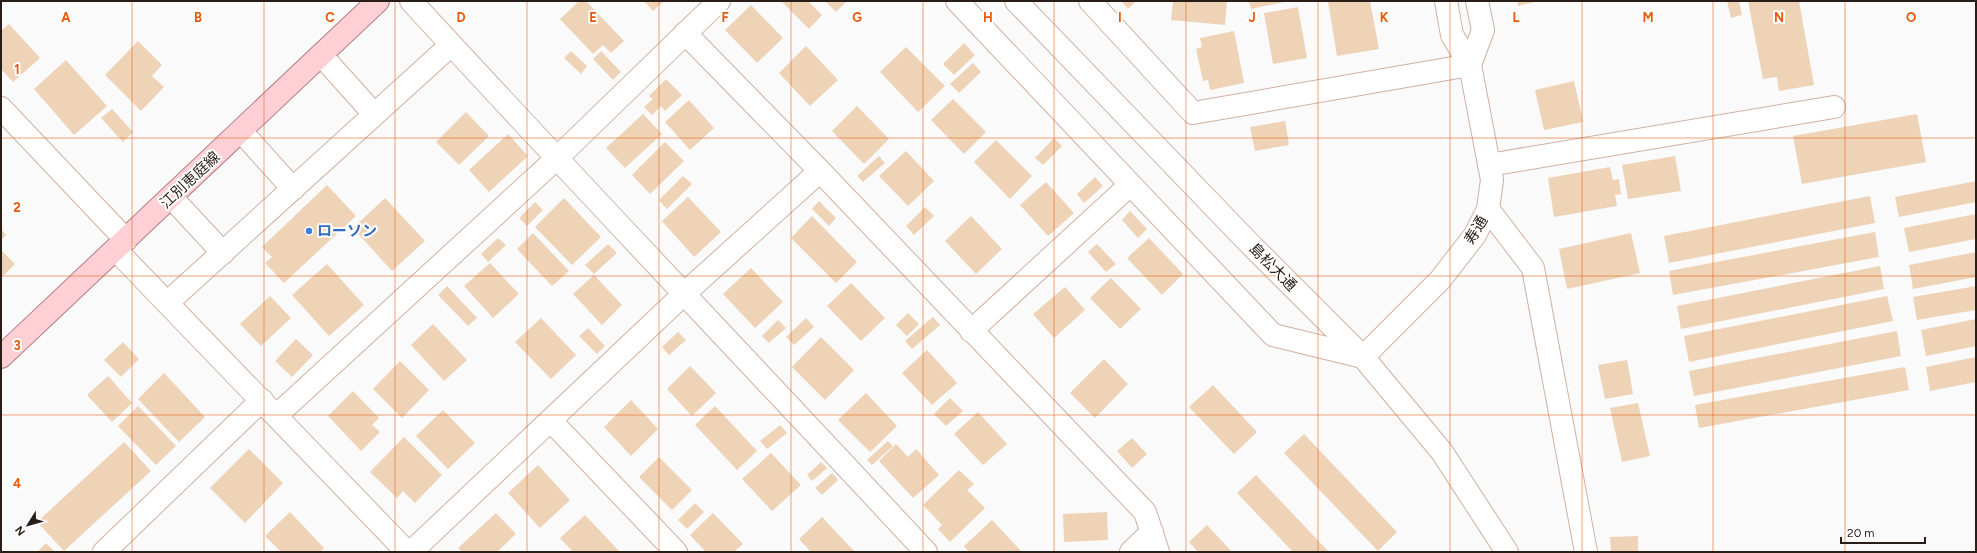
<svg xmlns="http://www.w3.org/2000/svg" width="1977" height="553" viewBox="0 0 1977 553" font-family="Figtree,'Noto Sans JP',sans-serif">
  <rect width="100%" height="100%" fill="#fafafa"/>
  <g fill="#eed3b7">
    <polygon points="579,1 586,1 624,41 611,53 603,45 593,54 560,19"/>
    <polygon points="644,1 664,1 653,11"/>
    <polygon points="781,1 808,1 822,15 809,29"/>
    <polygon points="825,1 847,1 836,12"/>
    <polygon points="1121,1 1136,1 1128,9"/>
    <polygon points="1173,1 1227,1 1225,25 1171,20"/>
    <polygon points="1249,1 1284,1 1284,2 1251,9"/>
    <polygon points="1334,1 1370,1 1379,49 1337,56 1328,2"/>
    <polygon points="1517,1 1534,1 1534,2 1518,6"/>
    <polygon points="1727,1 1739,1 1742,15 1731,18"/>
    <polygon points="1748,1 1799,1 1814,85 1779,91 1777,77 1763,79"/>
    <polygon points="751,5 783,38 757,63 725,30"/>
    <polygon points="1298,7 1307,58 1273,64 1264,13"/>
    <polygon points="9,24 40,58 13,82 1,69 1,31"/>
    <polygon points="1234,31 1244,83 1210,90 1208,80 1203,81 1196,49 1202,47 1200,38"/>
    <polygon points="138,41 162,65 152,76 164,87 141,111 105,75"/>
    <polygon points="964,43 975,55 954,75 943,64"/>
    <polygon points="806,46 838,80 810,106 779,73"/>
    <polygon points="906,47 945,86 918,112 880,72"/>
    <polygon points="571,51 587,66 581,74 564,58"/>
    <polygon points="601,51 621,72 613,80 593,59"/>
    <polygon points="66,60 107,106 74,135 34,89"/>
    <polygon points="973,63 981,72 959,93 950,84"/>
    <polygon points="666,79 682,95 665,111 661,106 652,115 644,107 653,99 649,96"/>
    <polygon points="1574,81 1583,122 1544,130 1535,90"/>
    <polygon points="953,99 986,132 964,154 931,120"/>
    <polygon points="689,100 714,128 690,150 665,122"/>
    <polygon points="857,106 889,139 864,164 832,131"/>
    <polygon points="112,109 133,132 123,142 101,118"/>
    <polygon points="466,112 489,136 459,165 436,142"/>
    <polygon points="643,114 662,134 625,168 606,148"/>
    <polygon points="1917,114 1926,162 1802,184 1793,136"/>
    <polygon points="1285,121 1289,145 1255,151 1250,127"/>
    <polygon points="508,134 528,156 489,192 469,170"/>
    <polygon points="1054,138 1062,146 1043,165 1035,158"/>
    <polygon points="996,140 1032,176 1010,199 974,162"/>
    <polygon points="665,142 684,161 650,194 632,175"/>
    <polygon points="906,151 934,181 908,206 879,176"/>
    <polygon points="879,156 885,163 863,182 857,176"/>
    <polygon points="1675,156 1681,191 1628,199 1622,165"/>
    <polygon points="1610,167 1613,180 1619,179 1621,194 1615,195 1617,206 1554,217 1548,178"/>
    <polygon points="683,176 692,184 667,209 659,200"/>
    <polygon points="1095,177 1103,186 1084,203 1077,194"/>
    <polygon points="1976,181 1976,202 1899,217 1895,197"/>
    <polygon points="1046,182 1074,213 1048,236 1020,205"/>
    <polygon points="327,185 356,216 284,283 265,263 272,257 262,247"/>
    <polygon points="1870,196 1875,223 1669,263 1664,236"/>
    <polygon points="688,197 721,232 694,257 662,221"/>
    <polygon points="385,198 425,241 392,271 353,228"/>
    <polygon points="564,198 601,237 572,265 535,227"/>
    <polygon points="819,201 836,218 829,226 812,209"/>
    <polygon points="535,202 543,210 527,226 519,218"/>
    <polygon points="925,207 934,216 914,235 906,226"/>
    <polygon points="1130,211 1147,229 1138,238 1122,220"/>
    <polygon points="1976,214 1976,239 1909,252 1904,228"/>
    <polygon points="812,216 857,262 836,283 791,238"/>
    <polygon points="971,216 1002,249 976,274 945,241"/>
    <polygon points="1,229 6,235 1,240"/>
    <polygon points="1875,232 1879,257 1673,295 1669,271"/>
    <polygon points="533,233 569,271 552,286 517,249"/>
    <polygon points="1631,233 1640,273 1567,289 1559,249"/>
    <polygon points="498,238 506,245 488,262 481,254"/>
    <polygon points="1149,238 1183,274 1162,295 1127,258"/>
    <polygon points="608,244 617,253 594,274 585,265"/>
    <polygon points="1097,244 1116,264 1106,272 1088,252"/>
    <polygon points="1,250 15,264 1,278"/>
    <polygon points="1976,252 1976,277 1913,289 1909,265"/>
    <polygon points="490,263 519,294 493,318 464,286"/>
    <polygon points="327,264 364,305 329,336 292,295"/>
    <polygon points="1880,266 1884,289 1681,329 1677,306"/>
    <polygon points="751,268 783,302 755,328 723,294"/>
    <polygon points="594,275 622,305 602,325 573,294"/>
    <polygon points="1111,278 1141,309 1120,329 1090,298"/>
    <polygon points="851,283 885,318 861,341 827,306"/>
    <polygon points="447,286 477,318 468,326 438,295"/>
    <polygon points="1976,286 1976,310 1917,320 1913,297"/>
    <polygon points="1065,287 1085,310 1054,338 1033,314"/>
    <polygon points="270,296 291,318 261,346 240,324"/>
    <polygon points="1887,296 1893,321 1689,362 1684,336"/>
    <polygon points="908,313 919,324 907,336 896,325"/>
    <polygon points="933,317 940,325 912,349 905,341"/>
    <polygon points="541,318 576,355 551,379 515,342"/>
    <polygon points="806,318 814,327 794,345 786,337"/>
    <polygon points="1976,319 1976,346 1926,356 1921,330"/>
    <polygon points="778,320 786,328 769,343 762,336"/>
    <polygon points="433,324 467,360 444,381 411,345"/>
    <polygon points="588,328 605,346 597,354 579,336"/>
    <polygon points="1897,331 1901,356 1694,396 1689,371"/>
    <polygon points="678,332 686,340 669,355 662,347"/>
    <polygon points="821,337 854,370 825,400 792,367"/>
    <polygon points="296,339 313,355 292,377 275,361"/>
    <polygon points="123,342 139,359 121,377 104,360"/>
    <polygon points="927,350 957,383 932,405 902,373"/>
    <polygon points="1976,357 1976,382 1930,391 1926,367"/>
    <polygon points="1104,359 1128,384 1095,418 1070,393"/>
    <polygon points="1627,360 1633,394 1605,399 1598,365"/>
    <polygon points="400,361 429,390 402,418 373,389"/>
    <polygon points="690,366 716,393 692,416 667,389"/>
    <polygon points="1905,367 1909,390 1699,428 1695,405"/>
    <polygon points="164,373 205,417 179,442 138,399"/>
    <polygon points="108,376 132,403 112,422 87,395"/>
    <polygon points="1213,385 1257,432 1234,454 1189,407"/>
    <polygon points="353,391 379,418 372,425 380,432 361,451 328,416"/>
    <polygon points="866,393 897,426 870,452 838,420"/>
    <polygon points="950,398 963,411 946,426 934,414"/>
    <polygon points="631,400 658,429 631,456 604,427"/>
    <polygon points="1638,403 1650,456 1622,462 1610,408"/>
    <polygon points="138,406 176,446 156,465 118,426"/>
    <polygon points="715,406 757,451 737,470 695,425"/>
    <polygon points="443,410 475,443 448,469 416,436"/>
    <polygon points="978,412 1007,444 983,465 954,434"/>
    <polygon points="780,425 787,433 767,449 760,441"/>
    <polygon points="1304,434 1397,532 1378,551 1284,453"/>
    <polygon points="404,437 442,475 415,503 403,491 397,498 370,472"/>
    <polygon points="1132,438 1147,454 1132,468 1117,451"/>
    <polygon points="888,441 893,446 872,465 867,460"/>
    <polygon points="124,442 151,471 64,551 37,522"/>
    <polygon points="896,444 908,457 916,449 939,475 913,498 879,461"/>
    <polygon points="249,449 283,483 245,523 210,488"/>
    <polygon points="771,453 801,485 772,511 742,479"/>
    <polygon points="659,457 692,490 672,510 639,477"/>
    <polygon points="821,462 827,468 812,481 807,475"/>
    <polygon points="538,465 570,500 540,528 508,493"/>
    <polygon points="959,470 974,484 967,490 985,508 950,542 938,529 942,525 923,505"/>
    <polygon points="832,473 838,480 822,495 815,488"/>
    <polygon points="1256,475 1329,552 1293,552 1237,493"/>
    <polygon points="695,503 704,512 687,529 678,520"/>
    <polygon points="290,512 324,548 320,552 281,552 265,536"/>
    <polygon points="1107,512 1108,540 1064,542 1063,514"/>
    <polygon points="496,513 516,534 497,552 462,552 458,548"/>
    <polygon points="713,513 743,544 734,552 706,552 690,535"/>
    <polygon points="585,515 620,552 573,552 560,538"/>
    <polygon points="822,517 855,552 811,552 799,539"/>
    <polygon points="992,520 1022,552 969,552 964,546"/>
    <polygon points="1207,525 1232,552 1198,552 1189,542"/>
    <polygon points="1638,536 1638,552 1611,552 1610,537"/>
    <polygon points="46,543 55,552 37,552"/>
  </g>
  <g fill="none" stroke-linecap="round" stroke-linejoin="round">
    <g stroke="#cfb1a1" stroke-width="24">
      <g id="minor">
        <path d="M411,1C581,186 755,368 926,552"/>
        <polyline points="957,1 1273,335 1363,357 1440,280 1475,235 1488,209 1492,180 1470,65 1452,35 1446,1"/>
        <polyline points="1016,1 1249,243 1363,357 1442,452 1507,552"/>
        <polyline points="1090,1 1193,113 1470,65"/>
        <polyline points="685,33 820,171 1145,512 1158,552"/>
        <polyline points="321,55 374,114"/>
        <polyline points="1470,65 1483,30 1477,1"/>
        <polyline points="1,108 126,240"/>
        <polyline points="241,131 293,189"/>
        <polyline points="1489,165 1834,107"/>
        <polyline points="171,197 223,253"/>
        <polyline points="1488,209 1533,268 1586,552"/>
        <polyline points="116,250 407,552"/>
        <polyline points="167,303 451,45"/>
        <polyline points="971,331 1130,185"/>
        <polyline points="277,415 556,159 719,1"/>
        <polyline points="552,422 676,552"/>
        <polyline points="104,552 262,400"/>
        <polyline points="411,552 685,293 820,171"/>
        <polyline points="1131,552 1152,532"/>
      </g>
    </g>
    <g stroke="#b37d82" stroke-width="24">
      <polyline id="major" points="1,357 378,1"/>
    </g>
    <use href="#minor" stroke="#fff" stroke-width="22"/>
    <use href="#major" stroke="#fed0d6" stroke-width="22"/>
  </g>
  <path fill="none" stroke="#e8590c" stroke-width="1" stroke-opacity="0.55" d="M132,1V552M264,1V552M395,1V552M527,1V552M659,1V552M791,1V552M923,1V552M1054,1V552M1186,1V552M1318,1V552M1450,1V552M1582,1V552M1713,1V552M1845,1V552M1,138H1976M1,276H1976M1,415H1976"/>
  <circle fill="#3f7fe0" stroke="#fff" stroke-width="1.5" cx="309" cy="231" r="4"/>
  <g text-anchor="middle" stroke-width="4" stroke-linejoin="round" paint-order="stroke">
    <g font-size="15" fill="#281d17" stroke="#fff">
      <text transform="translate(190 180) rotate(-43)" y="5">江別恵庭線</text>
      <text transform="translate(1476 230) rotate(-59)" y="5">寿通</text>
      <text transform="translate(1273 267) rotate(45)" y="5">島松大通</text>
    </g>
    <g font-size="15" font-weight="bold" fill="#366cbe" stroke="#fff" text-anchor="start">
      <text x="317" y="236">ローソン</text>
    </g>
  </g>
  <g font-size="13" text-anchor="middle" font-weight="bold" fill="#e8590c" stroke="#fff" stroke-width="4" stroke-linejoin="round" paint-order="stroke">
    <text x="66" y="22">A</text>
    <text x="198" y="22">B</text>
    <text x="330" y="22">C</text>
    <text x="461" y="22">D</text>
    <text x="593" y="22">E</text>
    <text x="725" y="22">F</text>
    <text x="857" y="22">G</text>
    <text x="988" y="22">H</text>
    <text x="1120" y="22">I</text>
    <text x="1252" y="22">J</text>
    <text x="1384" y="22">K</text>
    <text x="1516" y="22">L</text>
    <text x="1648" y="22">M</text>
    <text x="1779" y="22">N</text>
    <text x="1911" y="22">O</text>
    <text x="17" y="74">1</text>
    <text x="17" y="212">2</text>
    <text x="17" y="350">3</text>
    <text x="17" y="488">4</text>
  </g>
  <rect width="1977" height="553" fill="none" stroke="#281d17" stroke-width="4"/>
  <g transform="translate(28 525) rotate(233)" stroke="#ffffff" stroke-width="3" paint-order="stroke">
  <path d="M0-3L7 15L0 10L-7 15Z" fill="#281d17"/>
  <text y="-6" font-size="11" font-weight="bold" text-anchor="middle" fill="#281d17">N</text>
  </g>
  <path d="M1841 537v6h84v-6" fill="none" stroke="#281d17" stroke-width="2"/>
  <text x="1847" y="537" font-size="12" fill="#281d17" stroke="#ffffff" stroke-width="3" paint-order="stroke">20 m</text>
</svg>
